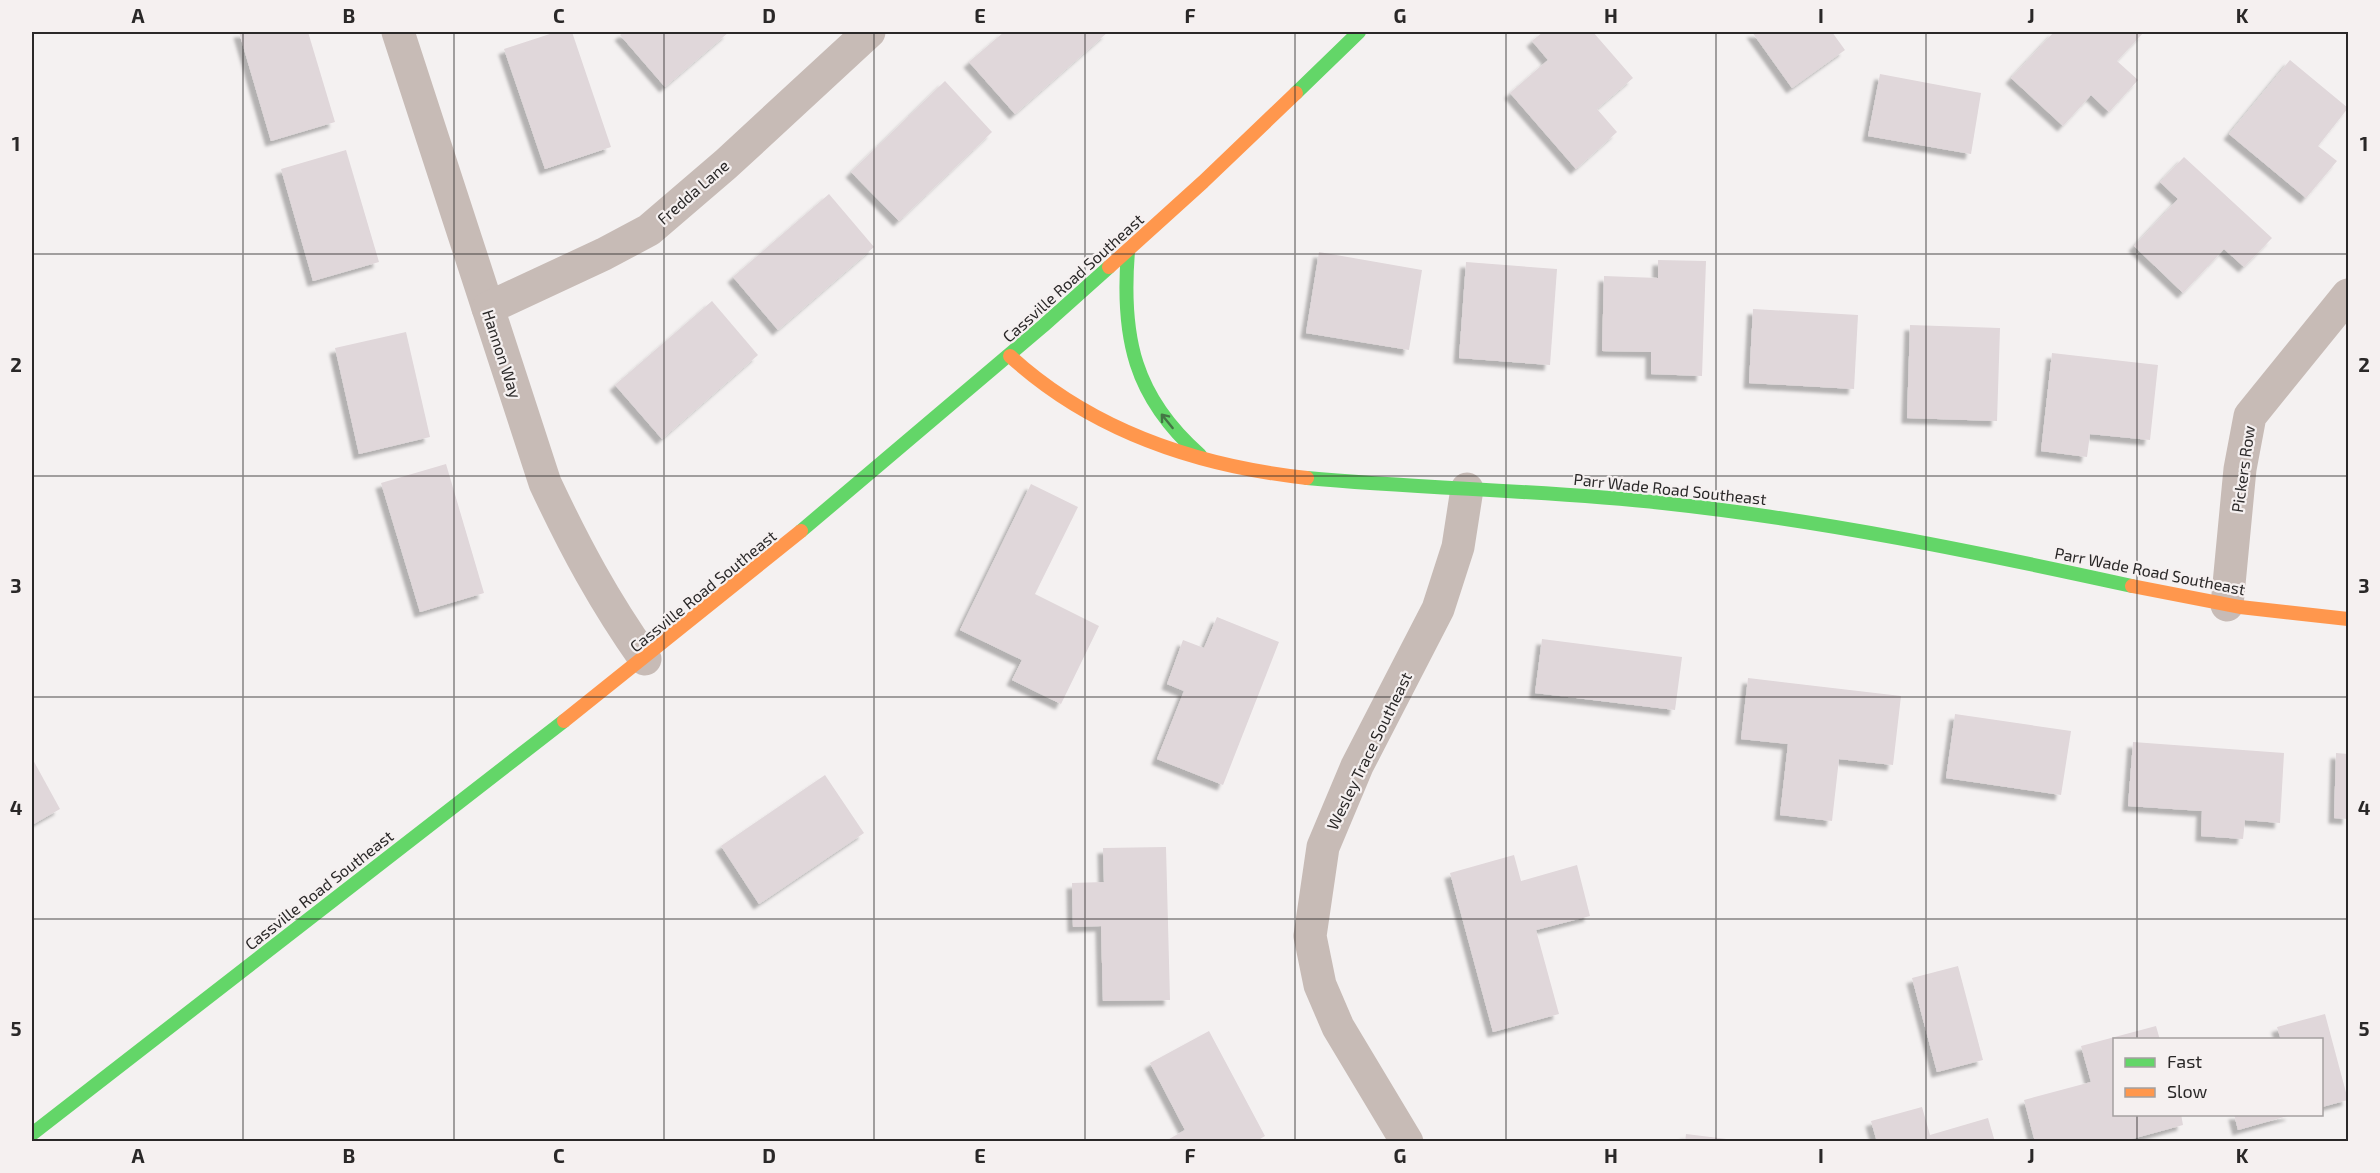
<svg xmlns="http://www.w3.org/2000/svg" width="2380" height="1173" viewBox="0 0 2380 1173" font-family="'Exo 2',sans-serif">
  <defs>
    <filter id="shadow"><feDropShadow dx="-5.5" dy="5.5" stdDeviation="1.5" flood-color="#0004"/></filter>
  </defs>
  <rect width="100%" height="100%" fill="#f4f1f1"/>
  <g fill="#e0d7da" filter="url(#shadow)">
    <polygon points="239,32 308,32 335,122 271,141"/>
    <polygon points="556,32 572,32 611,147 545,169 504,49"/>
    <polygon points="624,32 729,32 665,87 620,35"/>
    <polygon points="1004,32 1108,32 1015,114 969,62"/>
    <polygon points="1543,32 1593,32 1633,78 1597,109 1617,132 1576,169 1510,93 1548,60 1532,41"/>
    <polygon points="1752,32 1832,32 1845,50 1792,88"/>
    <polygon points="2054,32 2144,32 2117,61 2138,80 2109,112 2091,95 2063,126 2011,78"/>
    <polygon points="2290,60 2348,108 2318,146 2337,161 2306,198 2229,134"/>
    <polygon points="1880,74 1981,93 1971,154 1868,136"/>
    <polygon points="945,81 992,132 899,221 851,172"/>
    <polygon points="346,150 379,262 313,281 281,169"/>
    <polygon points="2184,157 2272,238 2244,267 2224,249 2183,293 2134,246 2178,199 2160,182"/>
    <polygon points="829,194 874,247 778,330 733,277"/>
    <polygon points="1319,252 1422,270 1409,350 1306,333"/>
    <polygon points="1658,260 1706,261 1702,376 1651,374 1651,352 1602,351 1604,276 1658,278"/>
    <polygon points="1466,262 1557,269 1550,365 1459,358"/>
    <polygon points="712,301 758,355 662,439 615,385"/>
    <polygon points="1753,309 1858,315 1854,389 1749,383"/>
    <polygon points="1910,325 2000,328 1997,421 1907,418"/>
    <polygon points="406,332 430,437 359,454 335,348"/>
    <polygon points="2052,353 2158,365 2150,440 2090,434 2087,457 2041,451"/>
    <polygon points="446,464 484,593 420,612 381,483"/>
    <polygon points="1031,484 1078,507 1035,594 1099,626 1061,704 1012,680 1022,660 960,630"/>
    <polygon points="1217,617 1279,642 1223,785 1157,759 1184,691 1167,684 1183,640 1204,648"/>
    <polygon points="1542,639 1682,657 1675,710 1535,693"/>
    <polygon points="1748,678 1901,696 1893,765 1839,759 1832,821 1780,815 1788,744 1741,739"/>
    <polygon points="1955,714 2071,731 2061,795 1946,778"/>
    <polygon points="2133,742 2284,753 2280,823 2245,820 2243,839 2201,836 2202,811 2128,806"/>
    <polygon points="2336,753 2348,754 2348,819 2334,818"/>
    <polygon points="32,758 60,809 32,825"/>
    <polygon points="825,775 864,833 759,904 721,846"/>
    <polygon points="1166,847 1170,1000 1103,1001 1101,926 1073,927 1072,883 1104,882 1103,848"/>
    <polygon points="1514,855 1521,881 1577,865 1590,916 1536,930 1559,1014 1493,1032 1450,873"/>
    <polygon points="1958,966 1983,1060 1937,1072 1912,978"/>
    <polygon points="2325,1014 2348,1100 2322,1107 2322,1040 2281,1040 2277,1027"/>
    <polygon points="2156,1026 2160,1040 2114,1040 2114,1114 2181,1114 2183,1125 2121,1142 2035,1142 2024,1100 2091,1082 2081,1046"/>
    <polygon points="1209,1031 1265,1136 1255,1142 1164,1142 1185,1130 1150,1063"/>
    <polygon points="1922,1107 1930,1135 1988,1118 1995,1142 1877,1142 1871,1121"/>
    <polygon points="2234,1114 2291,1114 2291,1115 2238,1130"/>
    <polygon points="1686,1134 1735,1140 1735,1142 1685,1142"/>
  </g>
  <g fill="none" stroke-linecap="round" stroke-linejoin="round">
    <g stroke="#c7bbb6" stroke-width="33">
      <path d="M398,32L545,483C575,547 604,601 645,659"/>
      <polyline points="488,308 604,254 649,230 726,164 869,32"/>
      <polyline points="2227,605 2240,469 2250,416 2348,295"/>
      <polyline points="1407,1142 1338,1027 1320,985 1310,936 1323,847 1357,766 1438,609 1458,547 1467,489"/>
    </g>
    <g stroke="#63d668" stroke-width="14">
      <polyline points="1296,93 1359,32"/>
      <path d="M1128,251C1121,337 1134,397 1200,455"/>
      <path d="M1307,478C1425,489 1545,490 1663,503C1821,520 1977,552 2132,586"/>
      <polyline points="801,531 1043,326 1109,267"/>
      <polyline points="32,1134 564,721"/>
    </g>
    <g stroke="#ff974d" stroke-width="14">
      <polyline points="1109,267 1203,182 1296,93"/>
      <path d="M1010,356C1092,431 1198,466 1307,478"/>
      <polyline points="2132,586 2240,607 2348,619"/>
      <polyline points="564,721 801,531"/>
    </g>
  </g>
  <defs><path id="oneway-shaft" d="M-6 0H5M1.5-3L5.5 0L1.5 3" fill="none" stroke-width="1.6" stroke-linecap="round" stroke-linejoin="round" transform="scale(1.5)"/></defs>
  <use stroke="#447645" href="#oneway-shaft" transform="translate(1167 421) rotate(-129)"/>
  <path fill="none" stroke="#2a2828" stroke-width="1.5" stroke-opacity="0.55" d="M243,32V1142M454,32V1142M664,32V1142M874,32V1142M1085,32V1142M1295,32V1142M1506,32V1142M1716,32V1142M1926,32V1142M2137,32V1040M32,254H2348M32,476H2348M32,697H2348M32,919H2348M2137,1114V1142"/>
  <g text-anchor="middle" stroke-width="4.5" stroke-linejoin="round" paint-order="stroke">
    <g font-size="16" fill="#2a2828" stroke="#f5f0f0">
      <text transform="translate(693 192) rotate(-41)" y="6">Fredda Lane</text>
      <text transform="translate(1073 278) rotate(-42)" y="6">Cassville Road Southeast</text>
      <text transform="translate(502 354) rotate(72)" y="6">Hannon Way</text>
      <text transform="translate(2243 469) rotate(-82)" y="6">Pickers Row</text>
      <text transform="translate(1670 489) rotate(6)" y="6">Parr Wade Road Southeast</text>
      <text transform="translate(2150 571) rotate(11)" y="6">Parr Wade Road Southeast</text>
      <text transform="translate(703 591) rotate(-39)" y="6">Cassville Road Southeast</text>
      <text transform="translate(1369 751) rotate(-64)" y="6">Wesley Trace Southeast</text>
      <text transform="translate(319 890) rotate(-38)" y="6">Cassville Road Southeast</text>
    </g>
  </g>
  <rect width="2380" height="1173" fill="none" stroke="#f5f0f0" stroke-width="66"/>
  <rect x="2113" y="1038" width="210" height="78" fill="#f5f0f0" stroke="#a4a0a0" stroke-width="1.5"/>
  <rect x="2125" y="1058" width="30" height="9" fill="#63d668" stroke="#a4a0a0" stroke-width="1.5"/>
  <text x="2167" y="1068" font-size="18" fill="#2a2828">Fast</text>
  <rect x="2125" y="1088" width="30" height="9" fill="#ff974d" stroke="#a4a0a0" stroke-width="1.5"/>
  <text x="2167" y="1098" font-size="18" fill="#2a2828">Slow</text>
  <rect x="33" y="33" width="2314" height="1107" fill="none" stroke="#2a2828" stroke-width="2"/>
  <g font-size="20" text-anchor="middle" font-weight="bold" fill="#2a2828">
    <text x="138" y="23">A</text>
    <text x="349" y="23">B</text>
    <text x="559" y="23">C</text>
    <text x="769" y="23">D</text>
    <text x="980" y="23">E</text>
    <text x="1190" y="23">F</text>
    <text x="1400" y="23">G</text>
    <text x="1611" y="23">H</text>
    <text x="1821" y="23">I</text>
    <text x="2031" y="23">J</text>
    <text x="2242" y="23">K</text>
    <text x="16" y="151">1</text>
    <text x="2364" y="151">1</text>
    <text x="16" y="372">2</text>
    <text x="2364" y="372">2</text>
    <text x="16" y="593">3</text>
    <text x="2364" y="593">3</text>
    <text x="16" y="815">4</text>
    <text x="2364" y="815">4</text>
    <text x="16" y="1036">5</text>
    <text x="2364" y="1036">5</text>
    <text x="138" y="1163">A</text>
    <text x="349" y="1163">B</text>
    <text x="559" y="1163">C</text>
    <text x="769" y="1163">D</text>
    <text x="980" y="1163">E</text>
    <text x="1190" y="1163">F</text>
    <text x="1400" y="1163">G</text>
    <text x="1611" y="1163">H</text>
    <text x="1821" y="1163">I</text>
    <text x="2031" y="1163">J</text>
    <text x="2242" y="1163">K</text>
  </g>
</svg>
